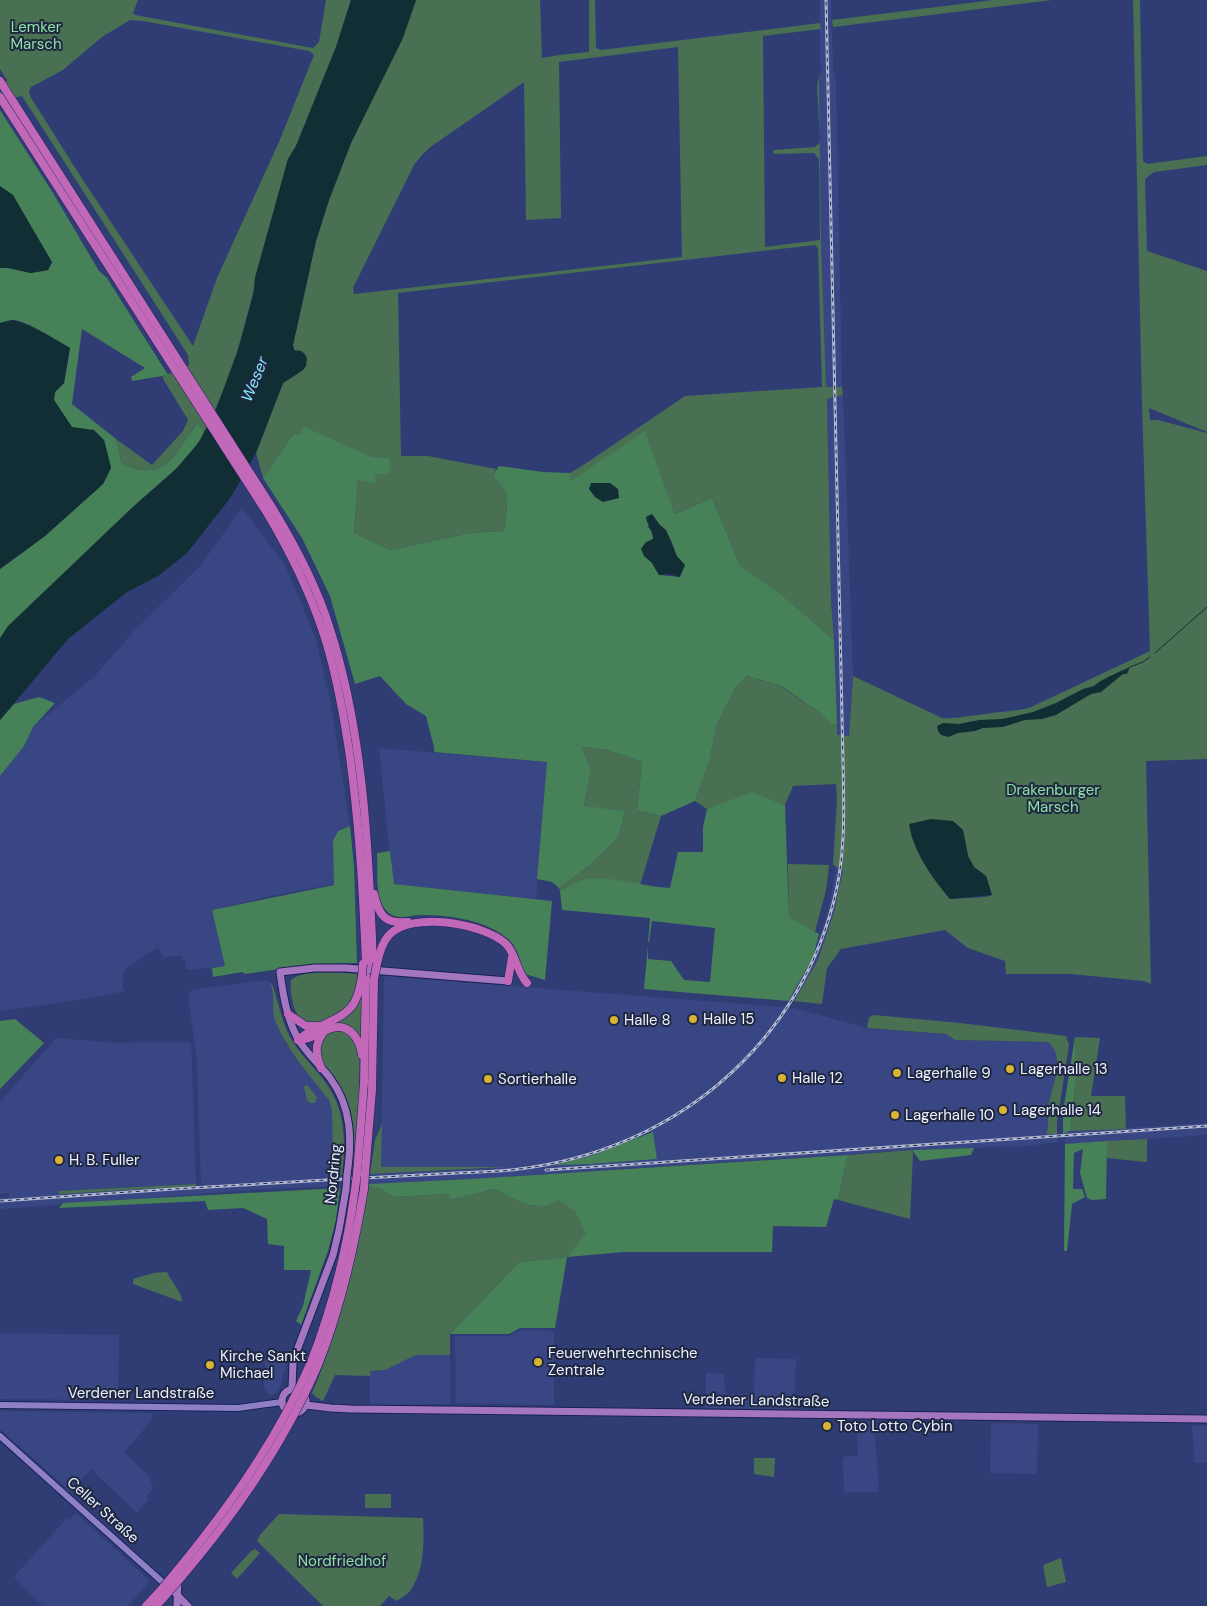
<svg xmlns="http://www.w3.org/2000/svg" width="1207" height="1606" viewBox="0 0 1207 1606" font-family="'DM Sans',sans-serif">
  <rect width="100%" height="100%" fill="#303d75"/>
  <g fill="#394684" fill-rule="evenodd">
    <polygon points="820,0 831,0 833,67 836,79 842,387 826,387 821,239 819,80 822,67 820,67"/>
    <polygon points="843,395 853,676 849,736 837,735 831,602 827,399"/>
    <polygon points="242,508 285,565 316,639 332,710 350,826 338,831 333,841 334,884 267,897 212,910 225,966 191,970 186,969 185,960 183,960 182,956 163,957 158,947 128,967 124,972 122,985 125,991 77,1000 0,1011 0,776 23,747 33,727 95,676 134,631 200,566"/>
    <polygon points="379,748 547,762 536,899 393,884"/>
    <polygon points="836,867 843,870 834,912 818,960 794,1001 788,1001 813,958 830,903"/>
    <path d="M384,976L794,1008L870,1029L946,1034L955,1040L1048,1042L1054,1047L1057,1056L1055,1080L1048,1109L1049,1129L1046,1133L1057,1134V1142L1026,1146L912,1150L471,1179L368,1184L370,1174L495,1168L381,1167ZM652,1132L657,1159L591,1164H558L590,1156Z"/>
    <polygon points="266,980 270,982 272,987 275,999 274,1017 285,1043 329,1100 332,1110 334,1173 342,1175 341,1186 266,1189 0,1209 0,1198 9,1197 9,1193 0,1194 0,1102 56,1038 117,1043 191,1042 196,1184 59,1191 59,1194 205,1185 201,1183 197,1062 188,994 192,990"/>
    <polygon points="1207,1123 1207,1135 1065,1144 1065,1132"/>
    <polygon points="522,1330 554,1331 554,1405 456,1403 455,1336 509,1336"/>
    <polygon points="0,1333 119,1335 118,1400 0,1399"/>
    <polygon points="291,1349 281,1384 278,1391 272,1396 264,1389 265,1358"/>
    <polygon points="416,1355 450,1355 450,1404 370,1405 370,1371 385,1370"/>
    <polygon points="755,1358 796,1359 794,1409 705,1408 706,1373 724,1374 725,1394 754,1395"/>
    <polygon points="0,1411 153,1413 151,1421 124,1452 149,1476 153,1488 146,1496 149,1499 137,1513 91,1469 71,1492 0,1429"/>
    <polygon points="856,1422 874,1422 879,1492 844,1492 843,1457 858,1456"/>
    <polygon points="991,1423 1038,1424 1037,1474 990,1473"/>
    <polygon points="1192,1426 1207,1426 1207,1463 1195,1463"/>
    <polygon points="76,1513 150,1581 128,1606 43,1606 14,1577 67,1518 69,1520"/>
  </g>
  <g fill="#497052" fill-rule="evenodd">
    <path d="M0,0H138L133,13L135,15L313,48L319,42L326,0H351L336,47L296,146L288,159L255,278C254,294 249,309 245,324C235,362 222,398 204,433L196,424C174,456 166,482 122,464L116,439L152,465L183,431L188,420L162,377L189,365L188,355L22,96L0,100V92L7,80L0,69ZM130,20L143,21L309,51L314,55L279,142L217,278L193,346L79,174L30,96L29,91L31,87L63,70L102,37Z"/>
    <path d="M416,0H540L542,58L559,55L589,52V0H595L596,48L601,50L820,23L821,29L763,36L765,247L820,240L819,159L814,153L774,154L773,150L815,147L820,142L817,85L822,67L819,80L821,239L826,387H842L843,395L827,399L831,602L834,640L782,595L740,565L712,498L675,514L645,432L576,478L572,480L570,473L585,464L685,396L822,387L818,248L815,245L398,293L401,456H428L496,469L493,475L505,491L507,507L504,531L470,533L390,550L354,533L358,480L375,474L389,458L369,456L294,433L263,478L256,453L283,383L303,370L294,350L293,345L316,241L329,200L351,143L401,41ZM678,47L682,257L354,294L353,288L414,165L422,155L429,148L524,82L526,220L561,218L559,62Z"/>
    <polygon points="993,0 1052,0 833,27 832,20"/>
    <path d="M1133,0H1140L1143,161L1147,164L1207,156V165L1154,172L1145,179L1147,251L1207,271V432L1149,408L1150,421L1152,420H1158L1207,433V759L1146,761L1151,984L1144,981L1070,974H1006L1005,961L968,948L945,930L841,949L827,968L822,1004L794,1001L818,960L834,912L843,870L833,865L837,799L836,784L793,786L785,805L753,793L707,809L695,801L709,762L717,724L736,687L747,676L780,686L819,712L831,724L837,725V735L849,736L853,676L942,718C955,719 965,716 978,715C996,712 1011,712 1029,708L1150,651L1142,405ZM963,830L968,856L974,867L986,876L992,895L986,897L950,899L938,884L911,836Z"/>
    <path d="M582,747L607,750L642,762L637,810L661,816L640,885C608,877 591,876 560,891L559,888L590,865L618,838L625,811L584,807L591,771Z"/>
    <polygon points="788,864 829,865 826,890 815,932 789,917"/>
    <path d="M344,973L357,974C357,984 356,995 351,1004C346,1010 338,1015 332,1018C311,1027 296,1024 292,999C291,992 290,986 291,980C303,970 328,973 344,973Z"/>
    <path d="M270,982L273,986C278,1003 282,1021 290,1037C299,1053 312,1065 323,1079C346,1108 346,1140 342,1175L333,1173L332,1110L329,1100C309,1074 287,1051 275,1020C271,1010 276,996 270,982Z"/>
    <polygon points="361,998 361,1039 355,1031 348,1027 307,1038 354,1009"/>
    <path d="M874,1015L960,1023L1066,1036L1069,1045L1057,1122V1134H1046C1050,1126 1047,1118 1048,1110C1049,1090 1068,1058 1048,1042L955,1040L946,1034L867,1028L869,1017Z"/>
    <path d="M343,1030C347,1032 353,1036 355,1039C366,1057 354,1150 352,1175H350L353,1147L351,1121L319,1054V1044L329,1031Z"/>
    <polygon points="1075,1037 1100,1038 1091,1096 1125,1096 1126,1129 1070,1131 1075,1088"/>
    <polygon points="306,1085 308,1086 317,1097 315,1103 310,1103 307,1100 304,1087"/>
    <polygon points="382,1124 381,1167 506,1167 370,1174 375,1140"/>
    <polygon points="1147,1139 1147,1162 1106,1158 1107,1141"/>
    <polygon points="912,1150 913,1154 910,1219 838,1200 848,1155"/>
    <polygon points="196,1184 196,1186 59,1194 58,1191"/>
    <path d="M368,1186H375L394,1197L450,1194V1200L495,1189L513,1198L535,1206L558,1200L575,1210L587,1233L567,1257L519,1262L450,1334V1355H416L385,1370L370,1371V1376L335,1375L323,1401L316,1397L312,1393C341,1325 357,1259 368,1186Z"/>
    <path d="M167,1272C171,1282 182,1291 182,1302L133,1284V1279L153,1273Z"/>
    <polygon points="754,1458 775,1458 774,1477 754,1474"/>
    <rect x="365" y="1494" width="26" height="14"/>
    <path d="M279,1514L423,1518C424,1542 425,1570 410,1591C407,1595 401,1598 397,1601L389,1596L380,1606H323L257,1541L260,1535Z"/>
    <polygon points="255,1549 260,1553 237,1579 231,1573 251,1551"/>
    <polygon points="1061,1558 1066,1582 1047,1587 1043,1565"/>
  </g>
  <g fill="#478157" fill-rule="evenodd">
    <path d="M0,110L53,193L99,271L107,278L168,375L132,381L131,377L145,368L82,329L72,404L116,439L122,464C166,483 174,455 197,423L204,433C188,463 158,484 133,507C88,549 44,594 0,638V569L45,536L103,484L111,468L104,440L72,428L54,400L55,392L64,383L70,348C58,341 24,319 12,320C8,320 4,322 0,323V268H8L31,273L48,270L52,262L0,186Z"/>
    <path d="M305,427L369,456L389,458L390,474H375L376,484L358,480L354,533L390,550L470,533L504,531L507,507L505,491L493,475L499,466L543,472L570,473L572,480L645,431L675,514L712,498L740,565L782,595L834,640L837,725L831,724L819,712L781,686L747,676L736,687L717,724L709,762L695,801L661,816L637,810L642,762L607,750L582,747L591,771L584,806L625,811L618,838L590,865L559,888L552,882L537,879L547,762L434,752V747L426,716L406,704L380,676L355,684L330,596L302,538L263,478L294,433L299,435ZM660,525C674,537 677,559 680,577L659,575L652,563L653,533L647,526Z"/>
    <polygon points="39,697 55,703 33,727 24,746 0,776 0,720 14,704"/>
    <path d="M752,792L785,805L789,917L819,934L813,958L788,1001L644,989L648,946V959L671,961L684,980L710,982L715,928L652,921L649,942H648L650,918L562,910L560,891C570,886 579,880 589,879C616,876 643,887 670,888L678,852H703V827L707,809Z"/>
    <polygon points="350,826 354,866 357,963 313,964 245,974 242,972 213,977 212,968 225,966 212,910 334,885 333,841 338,831"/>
    <path d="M390,851L394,884L552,901L545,980L525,974C519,962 519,949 509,940C487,920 450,915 421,915C414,915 405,918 398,917C392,916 386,912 383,906C375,892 378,869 377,853Z"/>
    <polygon points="15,1019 44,1043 0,1089 0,1021"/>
    <polygon points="1075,1037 1075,1088 1070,1131 1063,1134 1063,1112"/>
    <polygon points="653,1132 657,1159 591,1164 555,1165 590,1156"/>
    <polygon points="1107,1141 1106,1199 1092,1200 1087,1198 1080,1173 1083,1149 1074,1153 1073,1189 1082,1189 1085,1197 1072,1204 1067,1251 1064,1251 1065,1144"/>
    <polygon points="974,1148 971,1155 920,1161 912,1150"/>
    <path d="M848,1155L838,1200L834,1199L826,1227L773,1226L772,1252H624L567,1257L555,1328H520L509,1334H450L519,1262L567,1257L586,1233L575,1211L558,1200C538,1215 515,1199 495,1189L450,1200L449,1194L394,1197L379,1188L368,1186V1184L471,1179Z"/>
    <polygon points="340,1188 336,1220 328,1251 301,1325 296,1321 303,1306 311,1270 284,1270 284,1246 268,1244 267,1219 243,1208 208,1210 205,1201 59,1208 63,1203"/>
  </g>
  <g fill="#112e34">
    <polygon points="351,0 416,0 403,38 351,143 329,200 316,241 293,345 294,350 301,351 305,354 307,359 306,366 303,370 283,383 256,453 231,497 187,553 158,576 127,592 68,639 0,720 0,638 8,626 135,505 176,469 199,442 216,409 238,350 254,291 255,278 288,159 296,146 336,47"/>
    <polygon points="0,186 13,195 52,262 48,270 31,273 8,268 0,268"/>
    <path d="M13,320C33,325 51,337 70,348L64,383L55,392L54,400L72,427L94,430L104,440L111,468L103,484L45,536L0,569V323Z"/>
    <polygon points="591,483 610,483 618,489 619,498 603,502 595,497 589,489"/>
    <path d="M652,514L660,525L666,530L677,556L685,565L680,577L668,574L659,575L652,563L644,556L641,549L646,542L653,539C653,531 647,525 646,517Z"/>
    <path d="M1130,667L1127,674H1123L1101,692L1091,694L1056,715L1042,719L1025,720L1003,727L983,728L975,731L958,733L948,737L941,735L938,731L937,726L943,723L959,724L979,720L1002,719L1033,712L1056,703L1083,689L1094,686C1100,680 1121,671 1130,667Z"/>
    <path d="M931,819L953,821L963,830L968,856L974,867L986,876L992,895L950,899C932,878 913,851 909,824Z"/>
  </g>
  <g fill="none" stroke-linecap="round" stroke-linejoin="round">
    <g stroke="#112e34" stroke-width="1">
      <polyline points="1155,653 1207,607"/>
      <polyline points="1130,667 1143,662 1150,657"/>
    </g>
    <g stroke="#192257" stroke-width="8">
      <g id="secondary">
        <polyline points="0,1405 238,1408 282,1402"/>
        <polyline points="0,1436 178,1596"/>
      </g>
    </g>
    <g stroke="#192257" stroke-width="9">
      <g id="primary">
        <path d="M347,1175C352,1141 352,1107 330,1078C320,1065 307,1054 298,1039C287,1019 283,995 280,972L315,968H346L508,981"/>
        <circle cx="294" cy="1401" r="12"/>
        <polyline points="292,1389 293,1361 333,1255 339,1230 346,1189"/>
        <polyline points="306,1405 331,1408 351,1409 1207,1419"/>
        <polyline points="178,1596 188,1606"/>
        <polyline points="177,1606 178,1579"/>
      </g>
    </g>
    <g stroke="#192257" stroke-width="9">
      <g id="highway">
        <path d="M0,81L273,509C296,547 317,586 330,629C364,733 369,855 373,964"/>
        <path d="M0,97L267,513C289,550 308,588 322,629C335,667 342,706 348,744C359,817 363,890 366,964"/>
        <path d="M374,894C379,916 385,924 408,922"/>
        <path d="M377,964C379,954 382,943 389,935C411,911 482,923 505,943C516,953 516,971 527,983"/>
        <polyline points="508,981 512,957"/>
        <polyline points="288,1014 306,1026 318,1026"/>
        <path d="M298,1040C311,1040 320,1032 332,1028C350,1023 360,1040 362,1055"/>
        <path d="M298,1040C304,1034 311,1031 319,1027C348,1013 357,1010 362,976"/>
        <path d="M321,1068C316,1055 314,1045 323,1033"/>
        <polyline points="357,1174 364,1083 366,976"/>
        <polyline points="365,1174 372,1090 374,979"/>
        <path d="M311,1362C333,1306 347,1249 355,1189"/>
        <path d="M318,1365C341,1308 354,1249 364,1189"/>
        <polyline points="146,1606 160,1591"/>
        <polyline points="156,1606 165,1596"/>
      </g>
    </g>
    <use href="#secondary" stroke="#8f80c5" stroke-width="6"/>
    <use href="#primary" stroke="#a476bf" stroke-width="7"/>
    <use href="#highway" stroke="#c168b8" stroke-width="8"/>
    <g stroke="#b0b8d3" stroke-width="3">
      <g id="rail">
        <polyline points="546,1170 1207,1126"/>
        <path d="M0,1201C109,1193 217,1186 326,1180C370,1178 414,1175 458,1173C478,1172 499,1172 519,1169C669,1151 794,1051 833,904C846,857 844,809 843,761L826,0"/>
      </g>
    </g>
    <use href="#rail" stroke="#202741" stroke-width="1" stroke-dasharray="4" stroke-linecap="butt"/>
    <g stroke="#192257" stroke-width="9" stroke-linecap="butt">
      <polyline id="primary-bridge" points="346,1189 347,1175"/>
    </g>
    <g stroke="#192257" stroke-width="9" stroke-linecap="butt">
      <g id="highway-bridge">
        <polyline points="362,976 363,964"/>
        <polyline points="374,979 377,964"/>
        <polyline points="355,1189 357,1174"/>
        <polyline points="364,1189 365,1174"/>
        <path d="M160,1591C220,1520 274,1447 311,1362"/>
        <path d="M165,1596C227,1526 281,1451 318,1365"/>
      </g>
    </g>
    <use href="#primary-bridge" stroke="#a476bf" stroke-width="7"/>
    <use href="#highway-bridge" stroke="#c168b8" stroke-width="8"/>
  </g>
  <g fill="#d9b334" stroke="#202741" stroke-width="2">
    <circle cx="693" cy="1019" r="5"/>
    <circle cx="614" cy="1020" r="5"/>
    <circle cx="1010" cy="1069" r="5"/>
    <circle cx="897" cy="1073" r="5"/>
    <circle cx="782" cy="1078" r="5"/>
    <circle cx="488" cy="1079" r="5"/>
    <circle cx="1003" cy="1110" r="5"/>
    <circle cx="895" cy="1115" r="5"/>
    <circle cx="59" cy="1160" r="5"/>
    <circle cx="538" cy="1362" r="5"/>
    <circle cx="210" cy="1365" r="5"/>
    <circle cx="827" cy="1426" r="5"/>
  </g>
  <g text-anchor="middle" stroke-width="4" stroke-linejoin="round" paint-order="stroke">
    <g font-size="15" fill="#8de1a3" stroke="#202741">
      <text x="36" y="32">Lemker<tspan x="36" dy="17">Marsch</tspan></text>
      <text x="1053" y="795">Drakenburger<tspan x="1053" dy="17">Marsch</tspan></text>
      <text x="342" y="1566">Nordfriedhof</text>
    </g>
    <g font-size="15" fill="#ecf1ff" stroke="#202741" text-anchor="start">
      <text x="703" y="1024">Halle 15</text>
      <text x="624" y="1025">Halle 8</text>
      <text x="1020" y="1074">Lagerhalle 13</text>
      <text x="907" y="1078">Lagerhalle 9</text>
      <text x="792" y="1083">Halle 12</text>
      <text x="498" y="1084">Sortierhalle</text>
      <text x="1013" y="1115">Lagerhalle 14</text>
      <text x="905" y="1120">Lagerhalle 10</text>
      <text x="69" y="1165">H. B. Fuller</text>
      <text x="548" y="1358">Feuerwehrtechnische<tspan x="548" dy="17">Zentrale</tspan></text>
      <text x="220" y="1361">Kirche Sankt<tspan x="220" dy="17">Michael</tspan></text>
      <text x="837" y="1431">Toto Lotto Cybin</text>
    </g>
    <g font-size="15" fill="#ecf1ff" stroke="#202741">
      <text transform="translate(333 1174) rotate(-84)" y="5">Nordring</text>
      <text x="141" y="1398">Verdener Landstraße</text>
      <text transform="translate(756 1400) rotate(1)" y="5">Verdener Landstraße</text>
      <text transform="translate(103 1510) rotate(42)" y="5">Celler Straße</text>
    </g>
    <g font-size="16" font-style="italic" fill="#83e5f8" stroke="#202741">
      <text transform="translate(254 379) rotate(-68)" y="6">Weser</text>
    </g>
  </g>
</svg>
